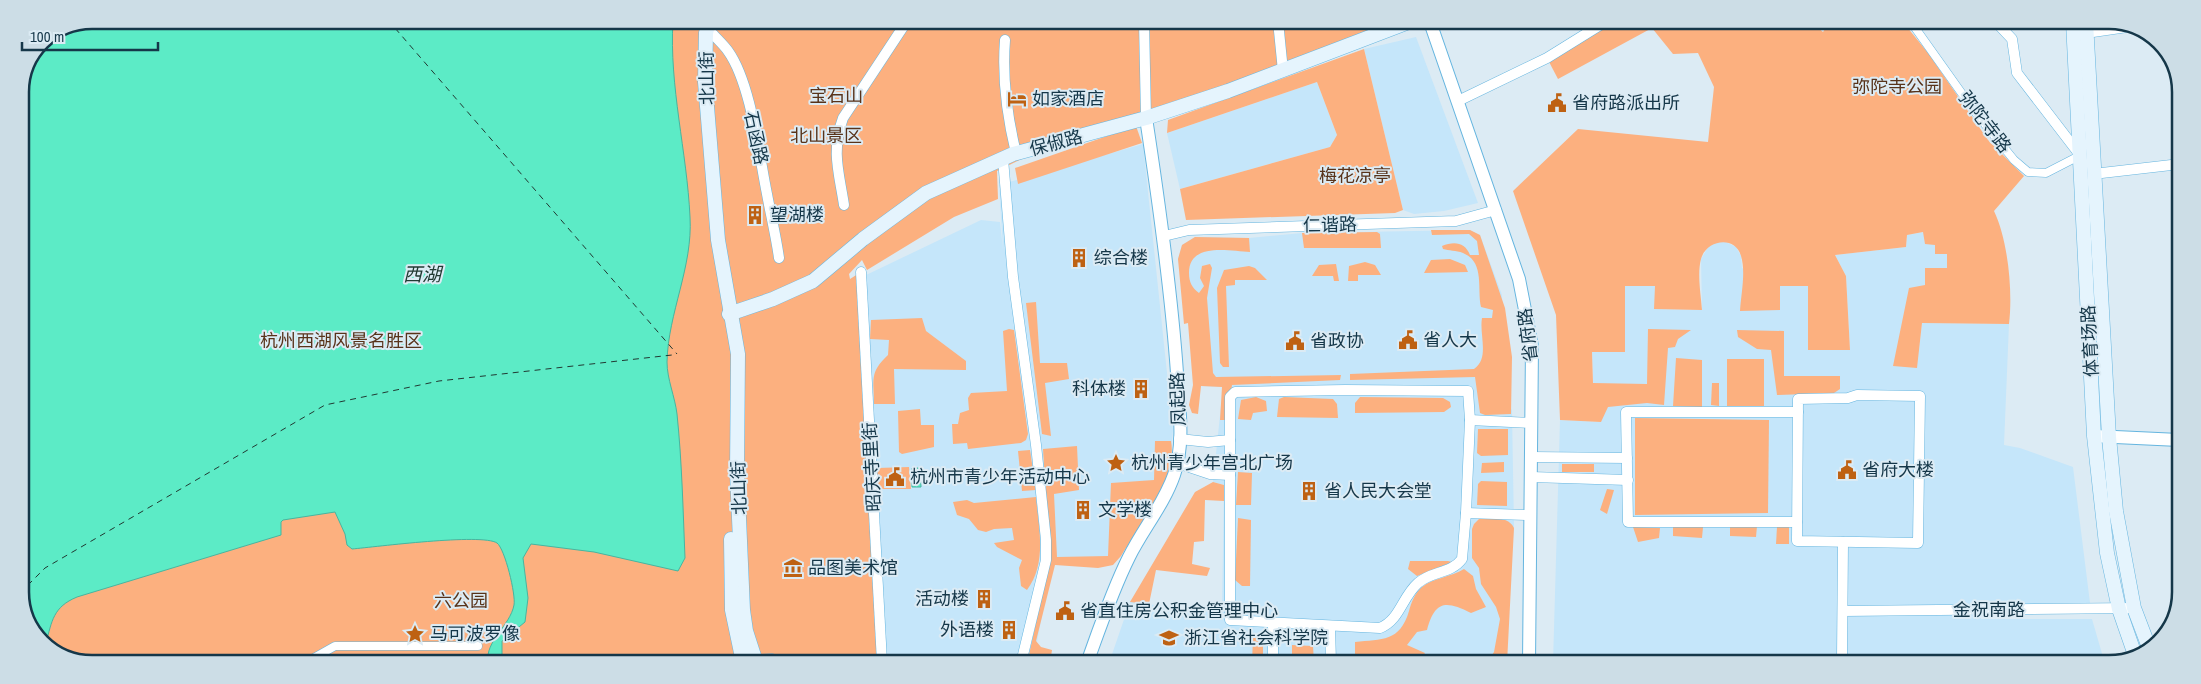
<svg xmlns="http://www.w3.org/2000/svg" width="2201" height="684" viewBox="0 0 2201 684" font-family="'Archivo Narrow','Noto Sans SC',sans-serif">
  <rect width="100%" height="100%" fill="#dcebf4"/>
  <g fill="#c5e6fa">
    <polygon points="1416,37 1478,203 1444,211 1414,214 1403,210 1364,49"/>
    <polygon points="1317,82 1337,135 1330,147 1180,189 1167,133"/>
    <polygon points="1143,144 1173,430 1170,463 1166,477 1113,561 1052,563 1033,663 886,662 864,276 981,220 1000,222 1003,249 999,185"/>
    <polygon points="1470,230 1480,235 1502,295 1503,389 1512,411 1514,528 1501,663 1109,663 1130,602 1222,613 1224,485 1213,482 1223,387 1201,386 1178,259 1182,245 1195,237 1249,238 1302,233"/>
    <polygon points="1924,232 1947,254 1947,269 1925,285 1917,368 1922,323 2009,324 2004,445 2020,448 2073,467 2090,603 1981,605 1981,619 2092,619 2105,664 1553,663 1560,420 1601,422 1594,404 1592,352 1625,352 1624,286 1655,286 1655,309 1702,310 1701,259 1708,247 1717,242 1726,242 1736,247 1741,256 1742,268 1780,286 1808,285 1808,350 1850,350 1846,276 1835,255 1906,247 1907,235"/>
  </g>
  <g fill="#fcb07f">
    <polygon points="91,20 1414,22 1030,155 997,171 998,199 954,217 867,270 862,260 849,274 850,279 861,272 882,662 73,661 35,636 20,598 20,91 41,41"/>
    <path d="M1605,22H1811L1823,32L1830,22H1903L1928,53L1988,140L2024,176L1994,211C2008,240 2013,292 2009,324L1922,323L1917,368L1893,366L1909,288L1925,285V268H1947V254H1935V245L1925,244L1923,232L1907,235L1906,247L1835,255L1846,276L1850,350H1808V286H1780V310L1740,311C1741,294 1746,272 1741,256C1735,235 1706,240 1701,259C1697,274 1701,295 1702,310L1654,309L1655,286H1625V352H1592L1593,383L1647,384L1648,329L1691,330L1678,339L1675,347L1668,348L1664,405L1647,403L1608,407L1601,422L1560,420L1556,315L1513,191L1578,129L1708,142L1714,87L1698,53L1673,54L1652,28L1558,79L1547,58Z"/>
    <polygon points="1364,49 1403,210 1395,213 1186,220 1180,189 1330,147 1337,135 1317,82 1167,133 1168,120"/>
    <polygon points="1136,126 1142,143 1018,184 1015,168"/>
    <path d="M1431,230H1470L1480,235L1505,308L1512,357L1511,414L1485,415L1480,413L1475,377L1350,380V374L1474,369C1490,358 1479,335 1482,318H1492L1493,310L1481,307C1477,288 1485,262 1463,253C1456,250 1449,251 1443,249L1442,246C1454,241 1465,242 1470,255H1479L1477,241L1469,234L1432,235Z"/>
    <polygon points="1377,232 1380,234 1381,248 1304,248 1302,233"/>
    <path d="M1195,237L1249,238L1250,252C1229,251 1189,242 1189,273C1189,282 1192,288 1199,293L1204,286L1200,278L1202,266L1210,264L1212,268L1207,298L1213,373L1216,377L1341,375L1340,380L1232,385L1227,420H1220L1222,387L1201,386L1198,414L1192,413L1189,405L1193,385L1188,323L1184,324L1178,259L1182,245Z"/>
    <polygon points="1450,259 1465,265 1468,272 1424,273 1431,260"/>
    <polygon points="1365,262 1375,265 1381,275 1358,275 1358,281 1348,281 1349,266"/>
    <polygon points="1336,264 1339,281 1334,281 1333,276 1312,276 1319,265"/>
    <polygon points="1249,266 1255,268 1267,280 1235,280 1235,285 1226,286 1229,367 1223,367 1220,363 1217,288 1224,270"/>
    <polygon points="1036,302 1040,363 1067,363 1069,379 1045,383 1051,436 1042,434 1026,303"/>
    <path d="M922,318L926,331L966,361V370L894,369L895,404H874C874,379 869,373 888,355L889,340L870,339L871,320Z"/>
    <polygon points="1009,329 1014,330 1028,434 1026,440 1021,443 968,449 967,443 953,444 952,424 958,424 960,413 969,410 968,398 971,393 1007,391 1003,331"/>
    <polygon points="1737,330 1784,331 1784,376 1840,376 1840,389 1834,393 1777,395 1771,350 1757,349 1738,337"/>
    <polygon points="1676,358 1702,360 1702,407 1673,406"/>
    <rect x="1727" y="359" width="37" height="47"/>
    <polygon points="1712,383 1719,383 1719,406 1711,405"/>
    <polygon points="1256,397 1266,401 1267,411 1253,413 1251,420 1238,419 1241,400"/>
    <polygon points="1284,397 1333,399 1337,404 1338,418 1277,417 1279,399"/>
    <polygon points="1360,397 1443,398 1450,402 1451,407 1444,412 1355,413 1355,403"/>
    <polygon points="920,409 921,425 934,425 934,447 902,454 899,452 898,411"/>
    <polygon points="1635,418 1769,420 1768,513 1635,515"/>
    <polygon points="1478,429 1508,429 1508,455 1481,456 1477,453"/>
    <path d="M1155,441H1171C1178,477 1139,526 1121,556L1113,565L1098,568L1055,565L1036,641L1041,647L1052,650L1050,663H1030L1029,655L1032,641L1050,559L1043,449L1077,446L1079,490L1054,494L1057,557L1108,556L1111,483L1154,480Z"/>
    <polygon points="1030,450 1036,490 1022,491 1018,451"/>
    <polygon points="1504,462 1504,472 1481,473 1482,463"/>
    <rect x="1562" y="464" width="32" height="8"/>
    <polygon points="909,467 911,489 878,489 877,468"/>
    <polygon points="1238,472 1252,473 1251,505 1236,505"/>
    <polygon points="1481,481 1507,482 1507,506 1477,505 1478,484"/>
    <polygon points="1213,482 1224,485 1224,501 1205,500 1204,541 1194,542 1192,564 1210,568 1207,576 1156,570 1149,604 1130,602 1195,492"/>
    <polygon points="1607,489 1614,490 1607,514 1600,510"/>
    <path d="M1036,497C1039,528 1047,564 1027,590L1021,586L1019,568L1022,560L997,547L994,543L1014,540L1012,528L994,529L986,532L978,530L969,519L957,515L953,502L967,500L974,503Z"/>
    <polygon points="1238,518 1251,520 1250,586 1242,586 1235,580"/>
    <path d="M1479,519C1491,519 1508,515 1514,528L1507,663H1481L1490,658L1494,652L1500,619L1496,607L1481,584L1479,568L1472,558V529L1474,524Z"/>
    <polygon points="1757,526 1756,537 1730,536 1730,527"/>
    <polygon points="1789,526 1789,544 1776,544 1777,527"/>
    <polygon points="1633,527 1660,528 1659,538 1638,542"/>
    <polygon points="1673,527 1703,527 1702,538 1673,536"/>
    <polygon points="1410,561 1448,561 1452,562 1417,576 1408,569"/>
    <path d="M1464,569L1473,576L1476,589L1486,607L1471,613C1445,600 1435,601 1427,630L1417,632L1407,645L1425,653L1422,658L1432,663H1355V642C1382,639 1400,642 1409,611C1411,603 1415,593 1422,587C1433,578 1451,577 1464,569Z"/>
    <polygon points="1260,635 1263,637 1263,663 1252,663 1253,637"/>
    <polygon points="1292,645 1313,646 1314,663 1292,663"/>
  </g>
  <g fill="#5cebc6" stroke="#47b5a0">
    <path d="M91,20L673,21C669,86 687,152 690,217C693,267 668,313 667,362C667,379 675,397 677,414C682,462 683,510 685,558L678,571L594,552L531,544L523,558L528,598L525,622L502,641V662H488C485,641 510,626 514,605C516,595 505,549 497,543C482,533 375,547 352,549L347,545L345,534L335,512L283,520L281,522V535L77,597C53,607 52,621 46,643L35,636L20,598V91L41,41Z"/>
    <polygon points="912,468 920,468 921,487 912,487"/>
  </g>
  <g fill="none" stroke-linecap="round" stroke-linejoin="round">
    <g stroke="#213932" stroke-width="1" stroke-dasharray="6 5" stroke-linecap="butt">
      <polyline points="388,20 677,354"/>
      <polyline points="20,593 45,568 325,405 439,381 672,355"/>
    </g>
    <g stroke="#65b5df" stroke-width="9">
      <g id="pedestrian">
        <polyline points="1911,22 1975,112 2014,160 2028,172 2046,173 2081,155"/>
        <polyline points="311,662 312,659 335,646 478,646"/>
      </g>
    </g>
    <g stroke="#65b5df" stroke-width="11">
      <g id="minor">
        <polyline points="1144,21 1146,118"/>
        <polyline points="1278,21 1283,71"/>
        <polyline points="1996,22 2012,39 2017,73 2080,155"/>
        <path d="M706,33L710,31C716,38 723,44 728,51C751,83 759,155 767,194C771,216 776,236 779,258"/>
        <polyline points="2086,33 2134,26"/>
        <path d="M1005,40C1002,79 1007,116 1016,153"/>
        <polyline points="1458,101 1547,58 1605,22"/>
        <polyline points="1003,159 1013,277 1036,445 1046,540 1046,560 1021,663"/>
        <polyline points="2093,174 2180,164"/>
        <path d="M844,205C839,172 831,151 843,118L907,21"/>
        <polyline points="1164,236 1189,230 1456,221 1496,210"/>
        <polyline points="861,272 882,662"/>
        <path d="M1345,390L1468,391L1470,420L1466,513L1462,559C1451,574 1431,571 1418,583C1402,597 1400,620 1380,628L1230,620V397L1235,392Z"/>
        <polygon points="1857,395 1920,396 1918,543 1797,541 1798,399 1848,398"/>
        <polyline points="1470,420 1532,423"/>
        <polyline points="1179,439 1208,442 1230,440"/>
        <polyline points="1532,457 1627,458"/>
        <polyline points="1177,463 1210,474 1230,475"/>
        <polyline points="1531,477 1628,480"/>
        <polyline points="1466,513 1529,515"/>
        <polyline points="1797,522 1628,522 1626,412 1798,412"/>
        <polyline points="1843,611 2134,608"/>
        <polyline points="1273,623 1273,663"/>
        <polyline points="1330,626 1331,663"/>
        <polyline points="1842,658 1843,542"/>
        <polyline points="756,660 772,659 781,662"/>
      </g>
    </g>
    <g stroke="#65b5df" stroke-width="14">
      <g id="tertiary">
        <polyline points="1430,22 1519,279 1532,346 1529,663"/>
        <polyline points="2094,436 2179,440"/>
        <path d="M1087,663C1100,627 1112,591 1129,557C1143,529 1164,504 1174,475C1185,444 1179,405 1177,373C1171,287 1159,203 1146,118"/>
      </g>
    </g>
    <g stroke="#65b5df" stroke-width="15">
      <g id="secondary">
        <polyline points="709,21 706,33 705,82 718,240 738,354 737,472 743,610 746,631 756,662"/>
        <polyline points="2073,22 2094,436 2107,553 2119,609 2135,655"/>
        <polyline points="2086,22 2109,437 2116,511 2134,608 2150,650"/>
        <polyline points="729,314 773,299 813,281 863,239 926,193 1013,154 1146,118 1228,91 1409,22"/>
        <polyline points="731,539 732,610 743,662"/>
      </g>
    </g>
    <use href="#pedestrian" stroke="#fff" stroke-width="8"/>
    <use href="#minor" stroke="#fff" stroke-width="10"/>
    <use href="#tertiary" stroke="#fff" stroke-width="12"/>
    <use href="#secondary" stroke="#e5f4fd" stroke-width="14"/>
  </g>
  <defs>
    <g id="hotel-bare" transform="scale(1.5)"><path d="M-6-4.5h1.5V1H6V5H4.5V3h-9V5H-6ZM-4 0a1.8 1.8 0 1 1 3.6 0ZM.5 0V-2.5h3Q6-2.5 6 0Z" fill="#be6112" stroke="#dcebf4" stroke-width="2.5" paint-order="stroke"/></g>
    <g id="civic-bare" transform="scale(1.5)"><path d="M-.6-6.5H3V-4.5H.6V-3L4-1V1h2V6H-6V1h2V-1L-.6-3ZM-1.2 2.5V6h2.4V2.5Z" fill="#be6112" stroke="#dcebf4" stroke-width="2.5" paint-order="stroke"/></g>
    <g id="building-bare" transform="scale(1.5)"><path d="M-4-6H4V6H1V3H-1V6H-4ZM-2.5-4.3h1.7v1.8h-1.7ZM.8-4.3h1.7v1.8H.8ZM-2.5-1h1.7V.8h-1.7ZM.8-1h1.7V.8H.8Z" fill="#be6112" stroke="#dcebf4" stroke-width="2.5" paint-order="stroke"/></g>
    <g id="sight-bare" transform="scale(1.5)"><path d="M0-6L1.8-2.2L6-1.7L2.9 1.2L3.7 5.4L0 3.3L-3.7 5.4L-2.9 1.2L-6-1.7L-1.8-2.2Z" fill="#be6112" stroke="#dcebf4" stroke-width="2.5" paint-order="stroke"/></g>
    <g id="museum-bare" transform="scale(1.5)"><path d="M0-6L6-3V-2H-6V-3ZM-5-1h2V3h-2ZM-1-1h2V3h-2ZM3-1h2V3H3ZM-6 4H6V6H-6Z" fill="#be6112" stroke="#dcebf4" stroke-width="2.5" paint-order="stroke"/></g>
    <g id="university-bare" transform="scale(1.5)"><path d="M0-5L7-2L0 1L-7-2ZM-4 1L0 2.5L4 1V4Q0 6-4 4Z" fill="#be6112" stroke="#dcebf4" stroke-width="2.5" paint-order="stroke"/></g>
  </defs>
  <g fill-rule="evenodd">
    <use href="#hotel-bare" x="1017" y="99"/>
    <use href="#civic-bare" x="1557" y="103"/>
    <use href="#building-bare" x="755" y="215"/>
    <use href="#building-bare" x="1079" y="258"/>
    <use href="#civic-bare" x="1408" y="340"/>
    <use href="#civic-bare" x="1295" y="341"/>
    <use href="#building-bare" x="1141" y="389"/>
    <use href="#sight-bare" x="1116" y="463"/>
    <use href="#civic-bare" x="1847" y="470"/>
    <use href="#civic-bare" x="895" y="477"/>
    <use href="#building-bare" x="1309" y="491"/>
    <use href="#building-bare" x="1083" y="510"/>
    <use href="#museum-bare" x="793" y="568"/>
    <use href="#building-bare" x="984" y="599"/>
    <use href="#civic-bare" x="1065" y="611"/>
    <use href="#building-bare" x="1009" y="630"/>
    <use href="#sight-bare" x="415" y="634"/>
    <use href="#university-bare" x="1169" y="638"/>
  </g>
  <g text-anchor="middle" stroke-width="4" stroke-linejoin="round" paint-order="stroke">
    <g font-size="18" fill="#153749" stroke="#dcebf4">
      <text transform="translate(707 78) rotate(-91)" y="6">北山街</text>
      <text transform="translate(1985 122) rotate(52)" y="6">弥陀寺路</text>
      <text transform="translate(756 138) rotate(78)" y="6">石函路</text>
      <text transform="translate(1056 143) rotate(-15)" y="6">保俶路</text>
      <text transform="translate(1330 225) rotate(-1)" y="6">仁谐路</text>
      <text transform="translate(1528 335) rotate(-97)" y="6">省府路</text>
      <text transform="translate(2090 341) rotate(-93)" y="6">体育场路</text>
      <text transform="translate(1178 399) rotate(-92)" y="6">凤起路</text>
      <text transform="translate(872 467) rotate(-93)" y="6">昭庆寺里街</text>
      <text transform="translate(739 488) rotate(-92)" y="6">北山街</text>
      <text x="1989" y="616">金祝南路</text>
    </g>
    <g font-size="18" fill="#58331a" stroke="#dcebf4">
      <text x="1897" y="93">弥陀寺公园</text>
      <text x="836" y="102">宝石山</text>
      <text x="826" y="142">北山景区</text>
      <text x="1355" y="182">梅花凉亭</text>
      <text x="341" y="347">杭州西湖风景名胜区</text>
      <text x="461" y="607">六公园</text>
    </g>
    <g font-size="18" fill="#153749" stroke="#dcebf4" text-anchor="start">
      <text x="1032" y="105">如家酒店</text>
      <text x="1572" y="109">省府路派出所</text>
      <text x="770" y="221">望湖楼</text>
      <text x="1094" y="264">综合楼</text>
      <text x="1423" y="346">省人大</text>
      <text x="1310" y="347">省政协</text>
      <text x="1126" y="395" text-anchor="end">科体楼</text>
      <text x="1131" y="469">杭州青少年宫北广场</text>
      <text x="1862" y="476">省府大楼</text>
      <text x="910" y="483">杭州市青少年活动中心</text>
      <text x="1324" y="497">省人民大会堂</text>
      <text x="1098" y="516">文学楼</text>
      <text x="808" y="574">品图美术馆</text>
      <text x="969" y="605" text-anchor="end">活动楼</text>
      <text x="1080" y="617">省直住房公积金管理中心</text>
      <text x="994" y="636" text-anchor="end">外语楼</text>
      <text x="430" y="640">马可波罗像</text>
      <text x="1184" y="644">浙江省社会科学院</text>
    </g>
    <g font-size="19" font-style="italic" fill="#213932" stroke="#dcebf4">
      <text x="422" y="281">西湖</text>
    </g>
  </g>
  <path d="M0 0H2201V684H0ZM92 29H2109A63 63 0 0 1 2172 92V592A63 63 0 0 1 2109 655H92A63 63 0 0 1 29 592V92A63 63 0 0 1 92 29Z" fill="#ccdde6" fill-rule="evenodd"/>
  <path fill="none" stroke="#153749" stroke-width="2.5" d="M92 29H2109A63 63 0 0 1 2172 92V592A63 63 0 0 1 2109 655H92A63 63 0 0 1 29 592V92A63 63 0 0 1 92 29Z"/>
  <path d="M22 42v8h136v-8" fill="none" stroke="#153749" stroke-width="2.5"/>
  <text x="30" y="42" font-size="15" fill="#153749" stroke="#dcebf4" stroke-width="4" paint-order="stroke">100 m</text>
</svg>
